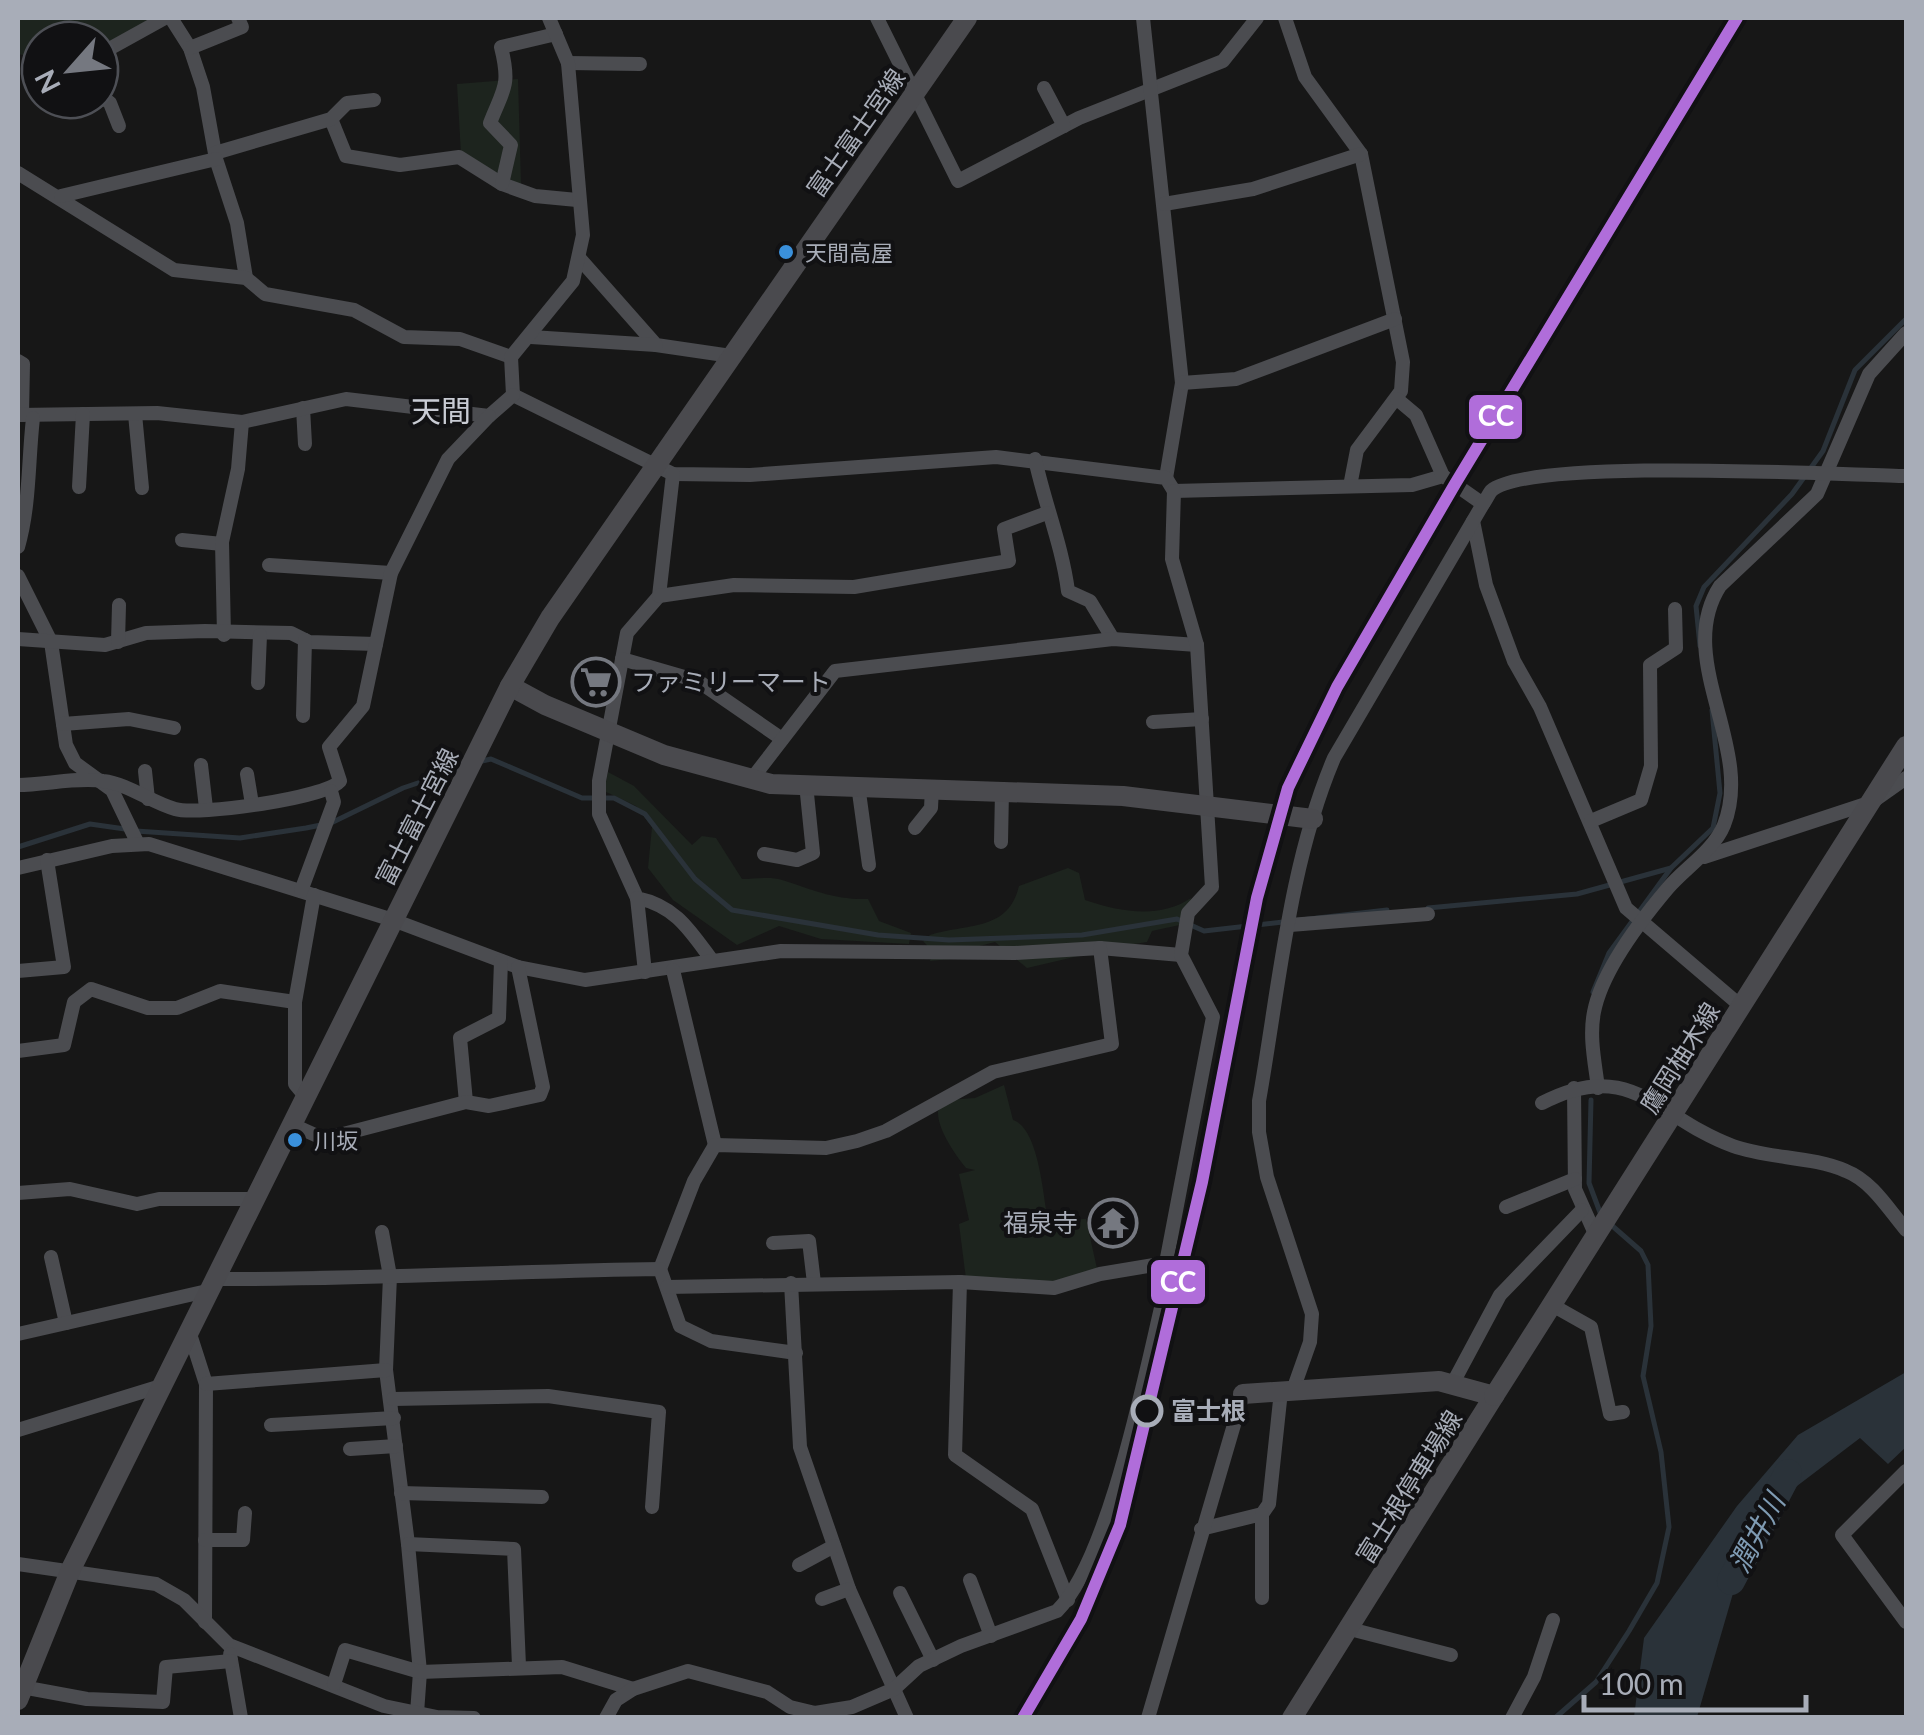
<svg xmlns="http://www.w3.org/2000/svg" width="1924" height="1735" viewBox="0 0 1924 1735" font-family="Lato,'Noto Sans JP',sans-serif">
  <rect width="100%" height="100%" fill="#171717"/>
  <g fill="#1d241e">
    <polygon points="18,18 157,18 100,54 100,40 40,40 40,59 18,54"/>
    <polygon points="518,79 521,185 461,154 457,84"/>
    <path d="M608,772L634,786L692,845L702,836L716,838L742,879C754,879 771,876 782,880C814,890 834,900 868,899L879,921L911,933L909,944L821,939L779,926L737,945L673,900L648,868L652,827L636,806L604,791Z"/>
    <path d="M1068,868L1079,873L1085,900C1120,912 1160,919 1191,898L1184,924L1152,931L1147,942C1105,948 1068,959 1027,968L995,942L956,952L951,959L930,961L933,952L923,941L930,935C967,923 1008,932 1019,886Z"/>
    <path d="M1004,1085L1013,1120C1039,1129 1043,1195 1048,1221L1086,1219L1098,1273L1054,1282L966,1279L959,1224L969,1220L959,1174L975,1170L966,1168C955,1154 937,1129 938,1111L948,1100L975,1098Z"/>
  </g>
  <polygon fill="#2a3239" points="1906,1372 1906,1447 1888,1464 1860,1438 1755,1518 1697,1717 1634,1717 1644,1638 1737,1506 1798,1435"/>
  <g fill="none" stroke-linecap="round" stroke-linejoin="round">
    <g stroke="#2a3239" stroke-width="5">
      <polyline points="1700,646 1696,606 1704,587 1792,494 1823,451 1855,370 1906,319"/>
      <polyline points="482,761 491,759 582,798 614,798 645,814 695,879 732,910 878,935 949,940 1082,935 1177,919 1204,931 1387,910"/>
      <polyline points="136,831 240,838 306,828 331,823 403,788 462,768"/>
      <polyline points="18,847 90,824 125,829"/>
      <polyline points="1428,908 1577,894 1671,868"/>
      <polyline points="1593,992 1609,953 1671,868 1713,828 1720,793 1712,710"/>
      <polyline points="1591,1100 1589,1183 1601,1215"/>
      <polyline points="1555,1718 1596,1682 1629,1631 1657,1583 1669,1527 1661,1452 1643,1376 1651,1326 1648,1265 1641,1251 1609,1223"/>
    </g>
    <polyline stroke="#2a3239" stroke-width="28" points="1731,1581 1788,1473"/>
    <g stroke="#4b4c50" stroke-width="14">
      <polyline points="171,18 190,48 203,87 216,159 237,223 246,278"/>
      <polyline points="877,18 958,181 1079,118 1223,61 1257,18"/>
      <polyline points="1143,18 1182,383 1166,478"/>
      <polyline points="1285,18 1305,77 1361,154 1403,362 1401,391 1357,450 1350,486"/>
      <polyline points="190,48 242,27 238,18"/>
      <polyline points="100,54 165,18"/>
      <polyline points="568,63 640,64"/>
      <polyline points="1044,88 1064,126"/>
      <polyline points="100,95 110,103 119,126"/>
      <polyline points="331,119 346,156 400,165 459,157 502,184 535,196 577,200"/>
      <polyline points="215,153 331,119 347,103 374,100"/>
      <polyline points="18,173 174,270 246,278 265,294 354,310 404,337 460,339 511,357"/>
      <path d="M502,184L511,145L490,123C503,89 511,87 501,47L556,34"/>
      <polyline points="61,196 216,159"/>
      <polyline points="1164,204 1253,189 1361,154"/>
      <polyline points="580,259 656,345 731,356"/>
      <polyline points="531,337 656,345"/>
      <polyline points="18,361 23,364 22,415"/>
      <polyline points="1182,383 1236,379 1395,319"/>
      <polyline points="513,395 673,474 750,475 996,457 1166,478 1174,491 1412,485 1443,476 1483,504"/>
      <polyline points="513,395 511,357 573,281 583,235 568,63 549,18"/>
      <polyline points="1397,399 1416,415 1443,476"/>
      <polyline points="303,408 305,444"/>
      <polyline points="135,414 142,488"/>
      <polyline points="18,415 157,413 242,422 346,399 489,416 513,395"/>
      <path d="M1035,459C1045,505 1062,545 1068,591L1090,601L1113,639"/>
      <path d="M673,474L659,596L627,633L599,781V814L637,898C675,906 689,929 711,959"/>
      <polyline points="79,487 83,414"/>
      <polyline points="1473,521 1486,585 1514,661 1540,707 1626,908 1742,1007"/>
      <polyline points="182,540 222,544"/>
      <path d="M18,547C30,505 28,462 33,418"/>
      <polyline points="269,565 391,573"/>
      <polyline points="18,576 51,642 66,745 75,763 112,790 138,844"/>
      <polyline points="659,596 734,585 854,587 1009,561 1004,529 1047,513"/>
      <polyline points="224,635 222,542 238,469 242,422"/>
      <polyline points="18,639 105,645 146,633 205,631 291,633 309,642 376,644"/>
      <polyline points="118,642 119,605"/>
      <polyline points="622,659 698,681 782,739"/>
      <polyline points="258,683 260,635"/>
      <polyline points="303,716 305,640"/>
      <polyline points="1153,722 1202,719"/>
      <polyline points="63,724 129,719 174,728"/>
      <polyline points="201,765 206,808"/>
      <polyline points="145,771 148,799"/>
      <polyline points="247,774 252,804"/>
      <polyline points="751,780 835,671 1113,639 1197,645"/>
      <path d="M18,785C45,785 76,777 103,781C129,784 150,802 175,809C198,816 326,798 340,781L329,747L363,706L391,573L448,459L489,416"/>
      <polyline points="858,785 869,865"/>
      <polyline points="1591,821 1641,800 1651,766 1650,665 1676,648 1675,609"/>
      <polyline points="915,828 931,808 932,788"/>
      <polyline points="1001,842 1002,791"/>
      <polyline points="764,854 797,860 813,853 806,784"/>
      <polyline points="1704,857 1872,802 1906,778"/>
      <polyline points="18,868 112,846 149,844 393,920 518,967 585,980 781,951 1015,953 1100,948 1181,955"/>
      <polyline points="301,891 334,802 331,791"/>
      <polyline points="637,898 645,972"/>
      <polyline points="1290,925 1428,914"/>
      <polyline points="673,970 715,1145"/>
      <polyline points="18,971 64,967 47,860"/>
      <polyline points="18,1051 64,1045 74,1002 91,989 148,1008 177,1008 220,991 295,1002"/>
      <polyline points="1574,1088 1575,1189 1596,1236"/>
      <path d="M1598,1088C1595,1063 1589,1037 1594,1012C1602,970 1641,920 1668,888C1685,868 1714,850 1724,825C1755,747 1673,659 1720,586L1817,494L1869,374L1906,333"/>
      <polyline points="305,1096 295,1084 295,1002 314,895"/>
      <polyline points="466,1102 460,1038 499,1018 501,961"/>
      <path d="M1542,1103C1632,1056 1658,1119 1733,1146C1769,1159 1812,1156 1846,1171C1872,1181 1889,1210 1906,1230"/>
      <polyline points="291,1124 324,1139 466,1102 489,1106 540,1095 543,1087 518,967"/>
      <polyline points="18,1193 70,1189 137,1204 159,1199 253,1199"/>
      <polyline points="1506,1207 1575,1179"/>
      <polyline points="382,1232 390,1276 386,1370 408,1544 420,1672 417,1713"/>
      <polyline points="773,1243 809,1241 814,1283"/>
      <polyline points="51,1257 66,1323"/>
      <polyline points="660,1269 694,1181 715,1145 826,1148 857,1141 886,1131 993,1072 1112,1044 1100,948"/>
      <path d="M213,1279C362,1280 511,1271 660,1269L680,1326L711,1341L796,1353"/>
      <polyline points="960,1282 955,1455 1032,1509 1068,1600"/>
      <polyline points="791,1283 800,1447 849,1589 907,1718"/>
      <polyline points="667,1287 960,1282 1054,1288 1100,1274 1166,1263"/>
      <polyline points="1552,1305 1591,1327 1610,1414 1623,1412"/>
      <polyline points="189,1331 206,1384 205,1622"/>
      <polyline points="18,1334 207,1291"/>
      <polyline points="1454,1381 1500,1295 1582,1210"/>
      <polyline points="206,1384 386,1370"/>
      <path d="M1293,1390L1310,1342L1312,1314L1267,1177L1259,1132V1101C1279,988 1289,864 1334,758L1483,504C1486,500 1488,495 1491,491C1529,457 1840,475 1906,476"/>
      <polyline points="393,1399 548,1396 659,1412 652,1507"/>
      <polyline points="271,1425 394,1418"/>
      <polyline points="18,1430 161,1386"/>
      <polyline points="350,1449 396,1446"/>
      <polyline points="1906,1471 1842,1535 1906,1622"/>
      <polyline points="401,1493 542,1497"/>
      <polyline points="1201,1529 1262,1514 1269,1504 1281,1391"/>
      <polyline points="205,1540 243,1540 245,1513"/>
      <polyline points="408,1544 514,1549 519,1666"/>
      <polyline points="18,1564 156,1584 184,1600 229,1645 384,1706 437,1717 474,1718"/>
      <polyline points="799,1565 834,1546"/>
      <polyline points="970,1580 991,1636"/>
      <polyline points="900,1593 933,1660"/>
      <polyline points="1262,1598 1262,1514"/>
      <polyline points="822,1599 849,1589"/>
      <polyline points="1350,1629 1451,1655"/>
      <polyline points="230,1654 241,1718"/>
      <polyline points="334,1684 345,1650 420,1672 562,1667 633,1689"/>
      <polyline points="22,1687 87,1699 163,1702 166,1667 231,1661"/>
      <path d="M606,1718L616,1700L633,1689L688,1671L767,1692L790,1707L815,1713L852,1707L894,1689L919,1666L961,1646L1057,1611C1110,1558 1146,1369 1165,1291L1166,1263L1213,1017L1181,955L1188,913L1212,887L1197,645L1172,559L1174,491"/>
      <polyline points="1148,1718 1243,1394"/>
      <polyline points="1512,1718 1534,1677 1553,1620"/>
    </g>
    <g stroke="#4a4a4e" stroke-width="20">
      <polyline points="510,686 545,705 664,755 771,784 1123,796 1313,819"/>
      <polyline points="1243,1394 1439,1381 1494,1396 1292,1718"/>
      <polyline points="1494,1396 1906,746"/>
      <polyline points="18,1700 71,1569 510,686 550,618 967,18"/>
    </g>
    <g stroke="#111113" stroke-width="20">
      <polyline id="rail-1" points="1023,1718 1081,1619 1120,1525 1202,1182 1257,898 1288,788 1337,687 1455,484 1737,18"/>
    </g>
    <use href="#rail-1" stroke="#b06dda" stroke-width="12"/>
  </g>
  <defs>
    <g id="supermarket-ring" transform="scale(2.5)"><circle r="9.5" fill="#111113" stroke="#757880" stroke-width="1.5"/><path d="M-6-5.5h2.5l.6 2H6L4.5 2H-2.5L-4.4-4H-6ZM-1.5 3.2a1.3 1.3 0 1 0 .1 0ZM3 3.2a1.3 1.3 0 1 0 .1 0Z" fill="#757880"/></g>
    <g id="temple-ring" transform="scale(2.5)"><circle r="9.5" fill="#111113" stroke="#757880" stroke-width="1.5"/><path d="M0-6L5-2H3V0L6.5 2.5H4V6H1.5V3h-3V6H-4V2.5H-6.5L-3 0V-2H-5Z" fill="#757880"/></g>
  </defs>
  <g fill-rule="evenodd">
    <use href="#supermarket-ring" x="596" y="682"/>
    <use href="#temple-ring" x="1113" y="1223"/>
  </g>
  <g fill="#3a90db" stroke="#111113" stroke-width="4">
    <circle cx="786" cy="252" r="9"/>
    <circle cx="295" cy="1140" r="9"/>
  </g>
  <circle fill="#111113" stroke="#a8adb8" stroke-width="5" cx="1147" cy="1411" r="14"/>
  <g text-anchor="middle" stroke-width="8" stroke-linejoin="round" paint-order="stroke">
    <g font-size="22" fill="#a8adb8" stroke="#111113" text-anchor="start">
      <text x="805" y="261">天間高屋</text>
      <text x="314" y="1149">川坂</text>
    </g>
    <g font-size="25" fill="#a8adb8" stroke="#111113">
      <text transform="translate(856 133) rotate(-55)" y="9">富士富士宮線</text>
      <text transform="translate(417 817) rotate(-63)" y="9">富士富士宮線</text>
      <text transform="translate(1680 1058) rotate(-58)" y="9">鷹岡柚木線</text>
      <text transform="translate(1409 1487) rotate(-58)" y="9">富士根停車場線</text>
    </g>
    <g font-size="25" fill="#a8adb8" stroke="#111113" text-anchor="start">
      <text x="631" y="691">ファミリーマート</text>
      <text x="1078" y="1232" text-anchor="end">福泉寺</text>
    </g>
    <g font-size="25" font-weight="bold" fill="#a8adb8" stroke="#111113" text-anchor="start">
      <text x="1171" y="1420">富士根</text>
    </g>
    <g font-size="28" font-style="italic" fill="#7f9bb3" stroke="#111113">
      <text transform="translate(1757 1533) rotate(-62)" y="10">潤井川</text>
    </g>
    <g font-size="30" fill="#c9ccd4" stroke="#111113">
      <text x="441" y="422">天間</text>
    </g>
  </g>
  <g stroke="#111113" stroke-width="4">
    <rect x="1467" y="393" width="57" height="48" rx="10" fill="#b06dda"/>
    <rect x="1149" y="1258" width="58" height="48" rx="10" fill="#b06dda"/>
  </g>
  <g font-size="28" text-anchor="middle" font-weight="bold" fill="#fff">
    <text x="1496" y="426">CC</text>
    <text x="1178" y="1292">CC</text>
  </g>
  <rect width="1924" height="1735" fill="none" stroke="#a8adb8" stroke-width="40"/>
  <g transform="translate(70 70) rotate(243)"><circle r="48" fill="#111113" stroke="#4d4f55" stroke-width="2.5"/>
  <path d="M0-8L18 38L0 25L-18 38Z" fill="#757880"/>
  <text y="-15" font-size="28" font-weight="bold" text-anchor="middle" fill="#a8adb8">N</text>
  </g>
  <path d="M1584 1695v15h222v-15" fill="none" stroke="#a8adb8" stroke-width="5"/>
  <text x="1599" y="1695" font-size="30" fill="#a8adb8" stroke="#111113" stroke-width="8" paint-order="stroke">100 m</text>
</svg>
